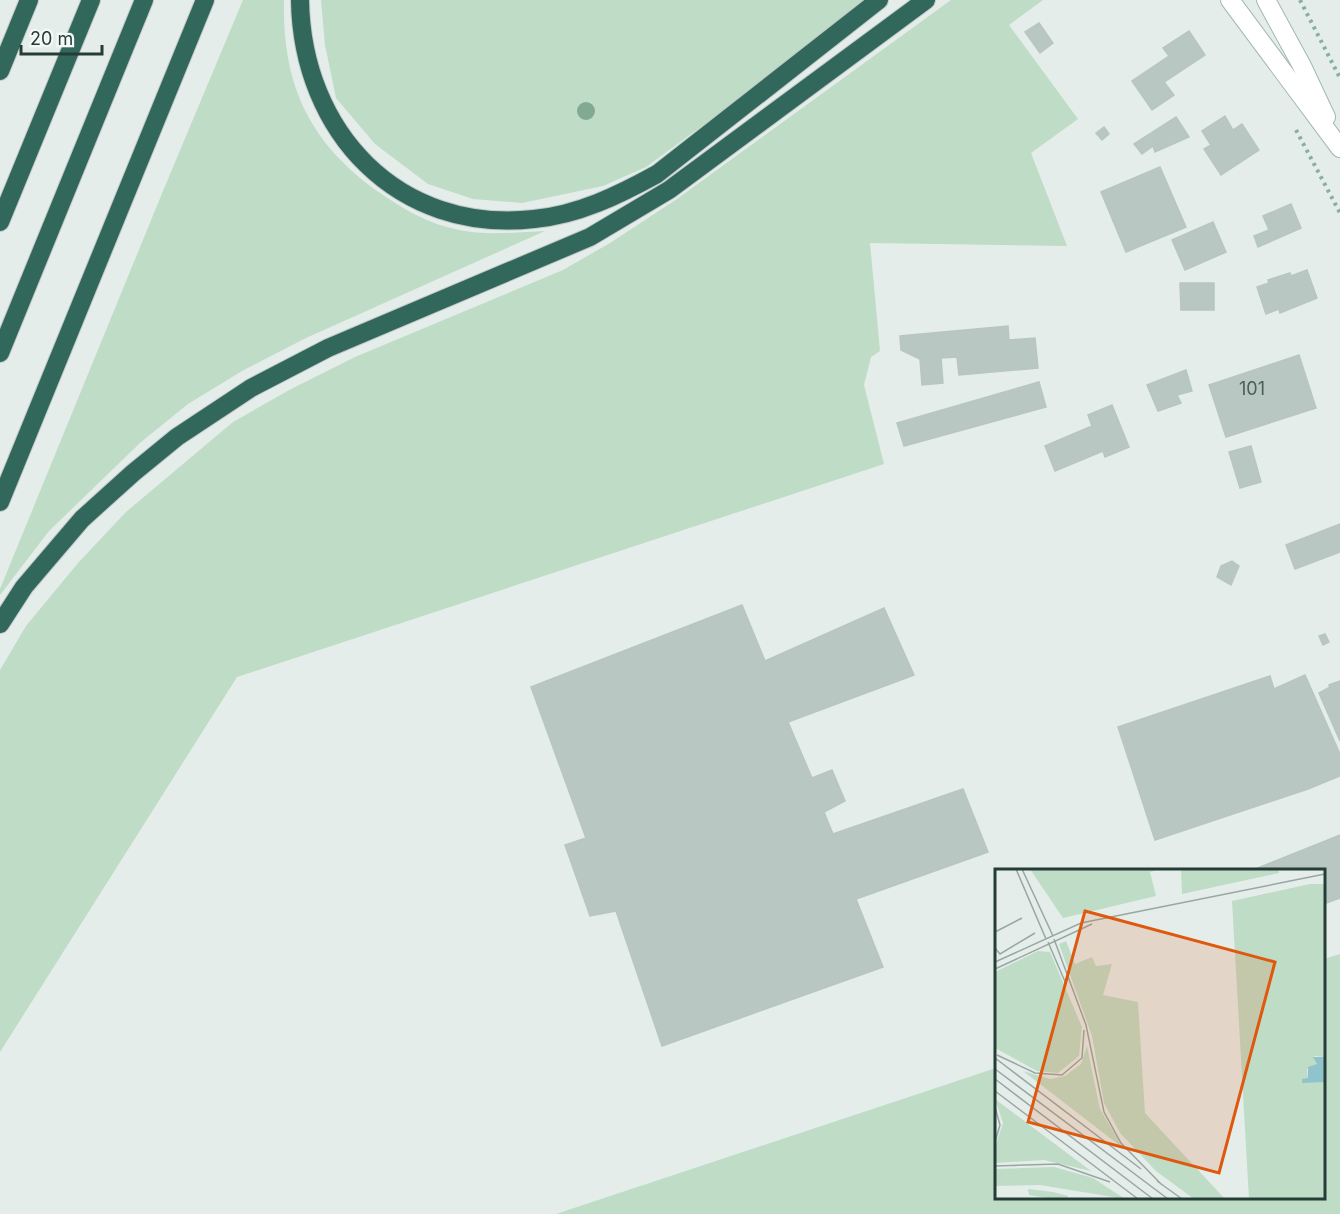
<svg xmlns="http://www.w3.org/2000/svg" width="1340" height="1214" viewBox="0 0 1340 1214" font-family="Inter,sans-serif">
  <rect width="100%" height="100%" fill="#e4ede9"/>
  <g fill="#bfdcc6">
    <path d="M243,0H284C282,84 309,142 377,191C403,209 428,224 459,230C488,236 517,232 545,231L306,338L242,371L188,404L141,442L49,531L0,595V589L163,191Z"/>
    <polygon points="321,0 874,0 646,167 603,186 522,203 473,199 428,184 375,144 336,98 325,45"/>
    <polygon points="951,0 1043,0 1009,25 1078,119 1031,153 1067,246 870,243 880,351 871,357 864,385 884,464 237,677 0,1052 0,670 26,626 78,563 126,512 233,422 291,389 355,357 563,270 610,243 677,199"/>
    <polygon points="1340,954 1340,1214 556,1214 996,1068 996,1198 1324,1198 1324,959"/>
  </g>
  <g fill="#b9c7c2" stroke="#b7c6c0" stroke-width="1.5">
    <polygon points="1039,23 1053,43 1040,53 1025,32"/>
    <polygon points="1189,31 1205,55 1164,82 1174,95 1152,110 1132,81 1169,56 1163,48"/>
    <polygon points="1225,116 1233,130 1242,124 1259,150 1221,175 1204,149 1211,145 1202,131"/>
    <polygon points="1176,117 1189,137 1155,152 1153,146 1142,154 1134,144"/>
    <polygon points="1104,127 1109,134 1102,140 1096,133"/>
    <polygon points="1160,167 1186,227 1126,252 1101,192"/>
    <polygon points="1291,204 1301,228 1258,247 1254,236 1269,230 1263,216"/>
    <polygon points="1213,222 1226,252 1185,270 1172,240"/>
    <polygon points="1307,270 1317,298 1280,313 1279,309 1266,314 1257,287 1269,283 1268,280 1290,273 1291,276"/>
    <polygon points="1180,283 1214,283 1214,310 1181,310"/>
    <polygon points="1008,326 1009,340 1035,338 1038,368 959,375 957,357 941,358 943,383 922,385 920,359 901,350 900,336"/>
    <polygon points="1299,355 1316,408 1226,437 1209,385"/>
    <polygon points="1186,370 1192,391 1177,395 1181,403 1158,411 1147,385"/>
    <polygon points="1039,382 1046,407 904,446 897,423"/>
    <polygon points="1112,405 1129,447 1105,457 1103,451 1055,471 1045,446 1092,426 1088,415"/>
    <polygon points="1251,446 1261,482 1240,488 1229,452"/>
    <polygon points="1340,524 1340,552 1295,569 1286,545"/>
    <polygon points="1232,561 1239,566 1231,585 1217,577 1221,566"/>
    <polygon points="742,605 765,661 884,608 914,675 788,722 812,778 832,770 845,801 824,812 833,834 963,789 988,852 856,899 883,967 662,1046 616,911 590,916 565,845 586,838 531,687"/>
    <polygon points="1325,634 1329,642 1323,645 1319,636"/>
    <polygon points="1305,675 1340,754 1340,776 1308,789 1155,840 1118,727 1270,676 1274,689"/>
    <polygon points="1340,681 1340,741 1319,693 1330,687 1329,685"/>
    <polygon points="1340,835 1340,898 1324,904 1324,870 1253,870"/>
  </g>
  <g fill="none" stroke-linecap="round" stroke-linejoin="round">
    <g stroke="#a3b7b0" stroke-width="20">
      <g id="secondary">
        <polyline points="1230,0 1340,148"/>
        <polyline points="1266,0 1302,66 1326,117"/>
      </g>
    </g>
    <g stroke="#c2c9c7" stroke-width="20">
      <g id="highway">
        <path d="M300,0C302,132 398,234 534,219C578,215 619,195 657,174L879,0"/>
        <polyline points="0,71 29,0"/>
        <polyline points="0,222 91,0"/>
        <polyline points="0,353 144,0"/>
        <polyline points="0,502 205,0"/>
        <polyline points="0,624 24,587 82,519 133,473 177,437 251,388 328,348 590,237 669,190 926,0"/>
      </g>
    </g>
    <g stroke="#87aea1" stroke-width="4" stroke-dasharray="3 4.5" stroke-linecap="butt">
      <polyline points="1300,0 1340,78"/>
      <polyline points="1296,130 1340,213"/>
    </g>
    <use href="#secondary" stroke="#fff" stroke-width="18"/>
    <use href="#highway" stroke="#32675c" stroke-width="18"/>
  </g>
  <circle fill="#82a992" cx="586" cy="111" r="9"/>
  <g text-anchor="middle" stroke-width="6" stroke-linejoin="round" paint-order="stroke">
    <g font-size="18" fill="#4a6059">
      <text x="1252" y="395">101</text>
    </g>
  </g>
  <g transform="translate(995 869)">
    <rect width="330" height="330" fill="#e4ede9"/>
    <path d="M35,0H165L155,3L161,27L68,49ZM186,0H283L284,4L187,25ZM315,15H330V188L319,187L322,195L312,200L313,209L306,213H330V330H254L237,32ZM71,72L80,95L97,88L101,97L117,95L108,126L143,133L150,244L230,330H199L161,302L125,264L109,234L97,167L64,75ZM43,82L55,83L87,158L84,187L63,204L42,202L0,179V103ZM92,177L105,240L128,279L28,202L55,210L70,207L86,195ZM0,230L96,302L49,291L0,294V278L8,254ZM59,298L98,309L130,330L45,316L0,317V300ZM33,320L58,323L73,327V330H57L34,326Z" fill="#bfdcc6"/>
    <path d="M318,188H330V213L307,214V210L313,209V198L322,195Z" fill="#90c4cd"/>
    <path fill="none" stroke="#98a7a1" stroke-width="1.5" d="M21,0L51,70M27,0L58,67M0,63L27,49M59,70L91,156L109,243L126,274L166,315M53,73L71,115M0,79L5,85L40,64M0,93L86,54L330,5M0,100L97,55M2,186L40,204L67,206L87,189L89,161M0,189L146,300M0,200L173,330M0,210L158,330M0,222L143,330M0,238L5,256L0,273M0,297L63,295L115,313M162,312L187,330"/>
    <path fill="#de580e" fill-opacity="0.15" stroke="#de580e" stroke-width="3" d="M90,42L280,93L224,304L33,253Z"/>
    <rect width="330" height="330" fill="none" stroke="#253d36" stroke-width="3"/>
  </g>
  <path d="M21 45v9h81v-9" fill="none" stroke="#253d36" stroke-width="3"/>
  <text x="30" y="45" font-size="18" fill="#253d36" stroke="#f4f9f7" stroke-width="4.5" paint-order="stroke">20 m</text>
</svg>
